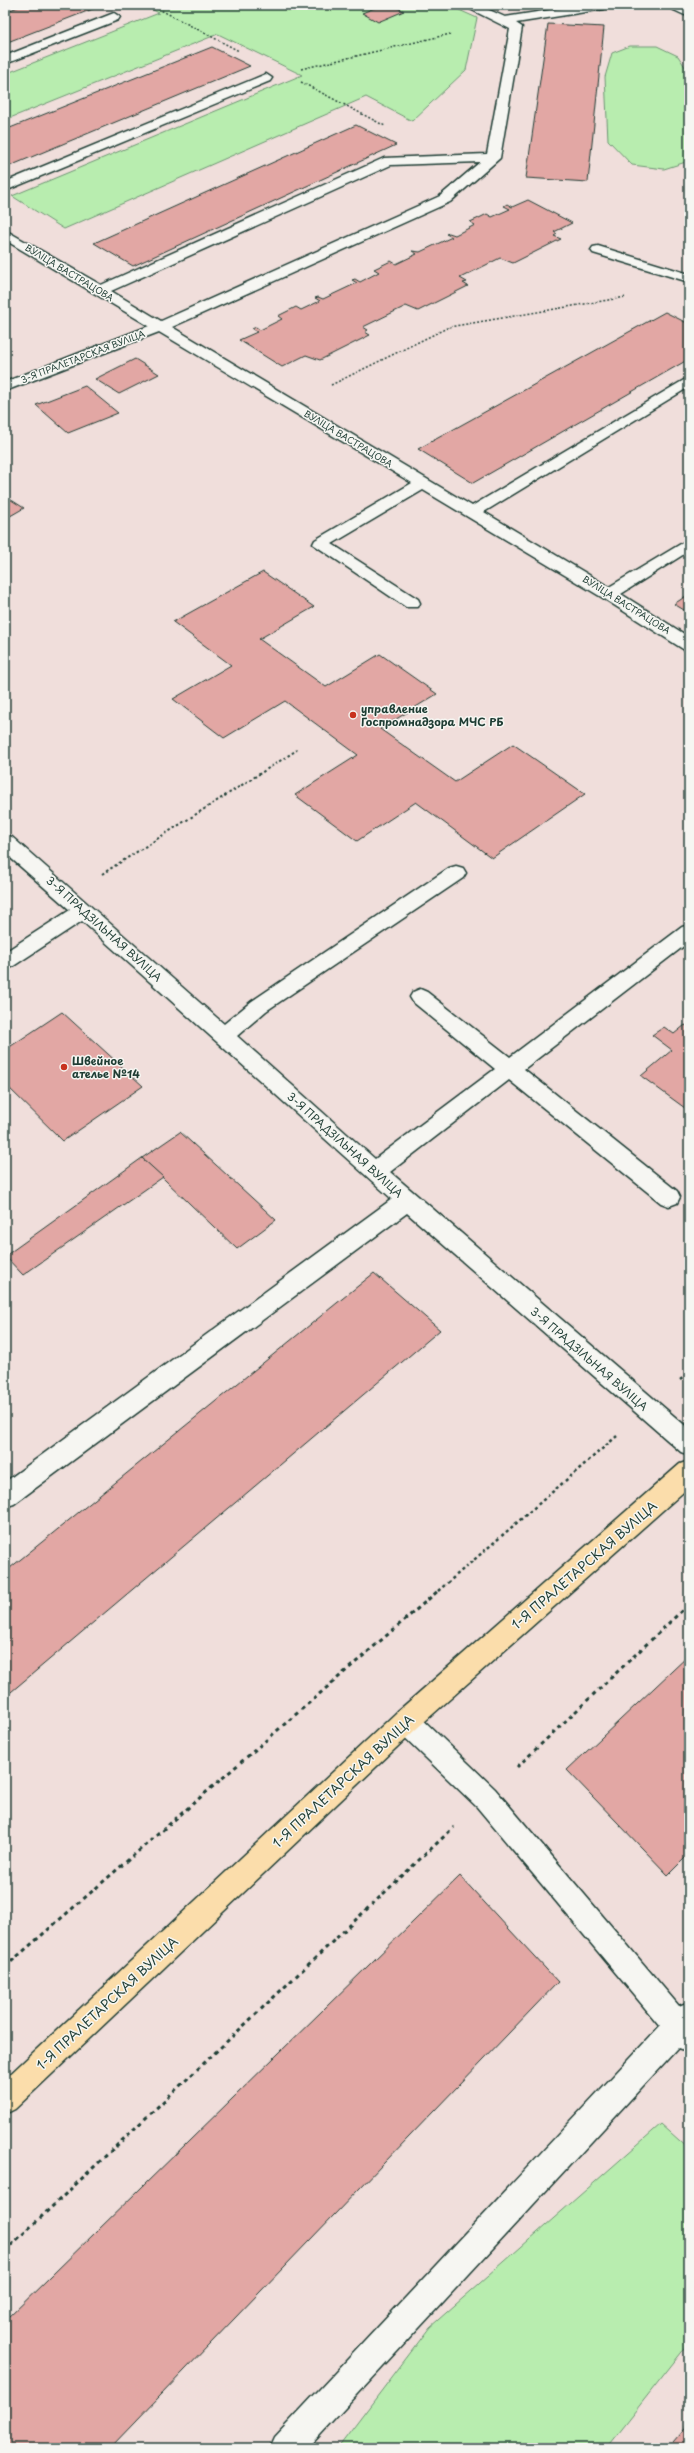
<svg xmlns="http://www.w3.org/2000/svg" width="694" height="2453" viewBox="0 0 694 2453" font-family="'Playpen Sans',sans-serif">
  <rect width="100%" height="100%" fill="#f0dedb"/>
  <filter id="ink" filterUnits="userSpaceOnUse"><feTurbulence type="fractalNoise" baseFrequency=".025" numOctaves="2"/><feDisplacementMap in="SourceGraphic" scale="8" xChannelSelector="R" yChannelSelector="G"/><feConvolveMatrix kernelMatrix="1 2 1 2 8 2 1 2 1" color-interpolation-filters="sRGB"/></filter>
  <g filter="url(#ink)">
    <g fill="#b8edaf" stroke="#6c9572">
      <polygon points="143,5 448,5 477,18 466,70 412,121 366,97 64,229 12,196 302,75 218,34 5,120 5,74 159,13"/>
      <polygon points="630,46 657,46 678,56 689,73 689,161 664,169 632,165 608,140 605,77 612,53"/>
      <polygon points="661,2124 689,2149 689,2343 606,2448 338,2448 430,2327"/>
    </g>
    <g fill="#e2a7a4" stroke="#1f3d34">
      <polygon points="23,5 103,5 5,43 5,12"/>
      <polygon points="382,5 392,5 404,11 378,22 362,13"/>
      <polygon points="548,24 604,27 588,182 526,178"/>
      <polygon points="212,47 250,66 5,168 5,130"/>
      <polygon points="356,125 396,145 133,266 94,243"/>
      <polygon points="528,200 572,223 554,232 557,234 554,236 561,239 513,263 500,258 460,278 467,282 463,283 468,286 418,311 406,306 363,327 368,330 365,332 370,335 320,360 306,355 282,367 239,340 257,332 252,329 256,327 260,330 282,319 278,316 296,307 301,310 320,301 315,298 318,297 323,299 357,283 352,280 355,279 360,282 379,272 374,269 391,261 396,264 417,254 412,251 420,252 452,237 446,234 449,233 455,235 475,225 470,222 479,218 487,214 492,217 510,209 504,206 507,204 512,207"/>
      <polygon points="665,312 689,324 689,359 473,483 418,449"/>
      <polygon points="135,359 159,374 119,394 95,379"/>
      <polygon points="85,386 118,413 68,433 36,405"/>
      <polygon points="5,496 24,508 5,519"/>
      <polygon points="263,572 314,607 259,639 326,687 380,654 437,694 380,729 455,782 513,744 585,794 492,858 416,802 357,841 295,795 358,755 285,701 224,738 173,699 231,665 173,622"/>
      <polygon points="689,594 689,613 674,604"/>
      <polygon points="62,1012 143,1086 63,1141 5,1084 5,1050"/>
      <polygon points="685,1025 689,1027 689,1111 641,1076 672,1050 652,1035 664,1027 674,1034"/>
      <polygon points="180,1132 276,1220 237,1249 142,1158"/>
      <polygon points="142,1158 163,1177 23,1275 5,1256"/>
      <polygon points="374,1273 440,1330 5,1697 5,1572"/>
      <polygon points="689,1655 689,1854 668,1875 567,1770"/>
      <polygon points="460,1876 558,1982 110,2448 5,2448 5,2321"/>
      <polygon points="689,2423 689,2448 668,2448"/>
    </g>
    <g fill="none" stroke-linecap="round" stroke-linejoin="round">
      <g stroke="#1f3d34" stroke-width="3">
        <g id="minor">
          <path d="M462,5H478L505,17L582,5H610L604,9L516,23L522,27L500,158L450,202L172,327L472,506L689,377V387L484,512L609,587L689,539V551L621,594L689,637V651L683,649L603,598L423,490L332,544L418,599L420,603L418,607H406L313,544L315,540L412,483L159,332L5,391V382L149,326L5,240V230L101,285L384,158L487,154L510,29ZM480,162L440,196L161,321L111,291L391,165Z"/>
          <polygon points="663,5 679,5 689,9 689,17"/>
          <polygon points="114,13 120,17 118,20 5,64 5,56"/>
          <polygon points="266,74 272,78 270,81 5,191 5,182"/>
          <polygon points="598,246 689,274 689,282 593,253 591,250 593,247"/>
          <polygon points="5,835 12,837 224,1024 252,1001 449,868 456,866 463,868 466,873 463,878 266,1011 237,1036 375,1159 495,1069 413,1002 410,997 413,992 420,989 427,992 510,1057 682,927 689,925 689,942 524,1069 677,1191 680,1197 677,1203 669,1206 661,1203 509,1080 390,1172 689,1429 689,1455 681,1452 407,1213 14,1504 5,1507 5,1482 392,1199 82,921 12,967 5,969 5,952 70,910 5,853"/>
          <polygon points="406,1708 415,1712 495,1789 679,2006 689,2002 689,2052 678,2048 308,2448 270,2448 275,2437 660,2026 477,1807 397,1730 393,1721 397,1712"/>
        </g>
      </g>
      <g stroke="#1f3d34" stroke-width="3">
        <polygon id="major" points="689,1461 689,1487 415,1730 15,2109 5,2114 5,2079 397,1712 680,1464"/>
      </g>
      <g stroke="#1f3d34" stroke-width="1.5" stroke-dasharray="2 2" stroke-linecap="butt">
        <polyline points="151,5 239,51"/>
        <polyline points="301,69 450,34"/>
        <polyline points="301,82 385,126"/>
        <polyline points="331,385 449,327 626,297"/>
      </g>
      <polyline stroke="#1f3d34" stroke-width="2" stroke-dasharray="2.5 2.5" stroke-linecap="butt" points="102,874 297,750"/>
      <g stroke="#1f3d34" stroke-width="2.5" stroke-dasharray="3 3" stroke-linecap="butt">
        <polyline points="680,1380 689,1373"/>
        <polyline points="438,1591 617,1436"/>
      </g>
      <g stroke="#1f3d34" stroke-width="3" stroke-dasharray="4 4" stroke-linecap="butt">
        <polyline points="517,1767 689,1604"/>
        <polyline points="5,1967 439,1590"/>
        <polyline points="5,2251 454,1827"/>
      </g>
      <use href="#minor" fill="#f6f6f2" fill-rule="evenodd"/>
      <use href="#major" fill="#fbddab" fill-rule="evenodd"/>
    </g>
  </g>
  <g fill="#c8321e" stroke="#f6f6f2" stroke-width="1.5">
    <circle cx="353" cy="715" r="4"/>
    <circle cx="64" cy="1067" r="4"/>
  </g>
  <g text-anchor="middle" stroke-width="3" stroke-linejoin="round" paint-order="stroke">
    <g font-size="9" fill="#1f3d34" stroke="#f6f6f2">
      <text transform="translate(69 273) rotate(31)" y="3">ВУЛІЦА ВАСТРАЦОВА</text>
      <text transform="translate(83 357) rotate(-21)" y="3">3-Я ПРАЛЕТАРСКАЯ ВУЛІЦА</text>
      <text transform="translate(348 439) rotate(31)" y="3">ВУЛІЦА ВАСТРАЦОВА</text>
      <text transform="translate(626 605) rotate(32)" y="3">ВУЛІЦА ВАСТРАЦОВА</text>
    </g>
    <g font-size="11" font-weight="bold" fill="#1f3d34" stroke="#f6f6f2" text-anchor="start">
      <text x="361" y="713">управление<tspan x="361" dy="13">Госпромнадзора МЧС РБ</tspan></text>
      <text x="72" y="1065">Швейное<tspan x="72" dy="13">ателье №14</tspan></text>
    </g>
    <g font-size="11" fill="#1f3d34" stroke="#f6f6f2">
      <text transform="translate(104 929) rotate(42)" y="4">3-Я ПРАДЗІЛЬНАЯ ВУЛІЦА</text>
      <text transform="translate(345 1145) rotate(42)" y="4">3-Я ПРАДЗІЛЬНАЯ ВУЛІЦА</text>
      <text transform="translate(589 1359) rotate(41)" y="4">3-Я ПРАДЗІЛЬНАЯ ВУЛІЦА</text>
    </g>
    <g font-size="13" fill="#1f3d34" stroke="#f6f6f2">
      <text transform="translate(584 1565) rotate(-41)" y="5">1-Я ПРАЛЕТАРСКАЯ ВУЛІЦА</text>
      <text transform="translate(343 1781) rotate(-43)" y="5">1-Я ПРАЛЕТАРСКАЯ ВУЛІЦА</text>
      <text transform="translate(107 2003) rotate(-43)" y="5">1-Я ПРАЛЕТАРСКАЯ ВУЛІЦА</text>
    </g>
  </g>
  <rect width="694" height="2453" fill="none" stroke="#f6f6f2" stroke-width="20"/>
  <rect x="10" y="10" width="674" height="2433" fill="none" stroke="#1f3d34" stroke-width="1.5" filter="url(#ink)"/>
</svg>
